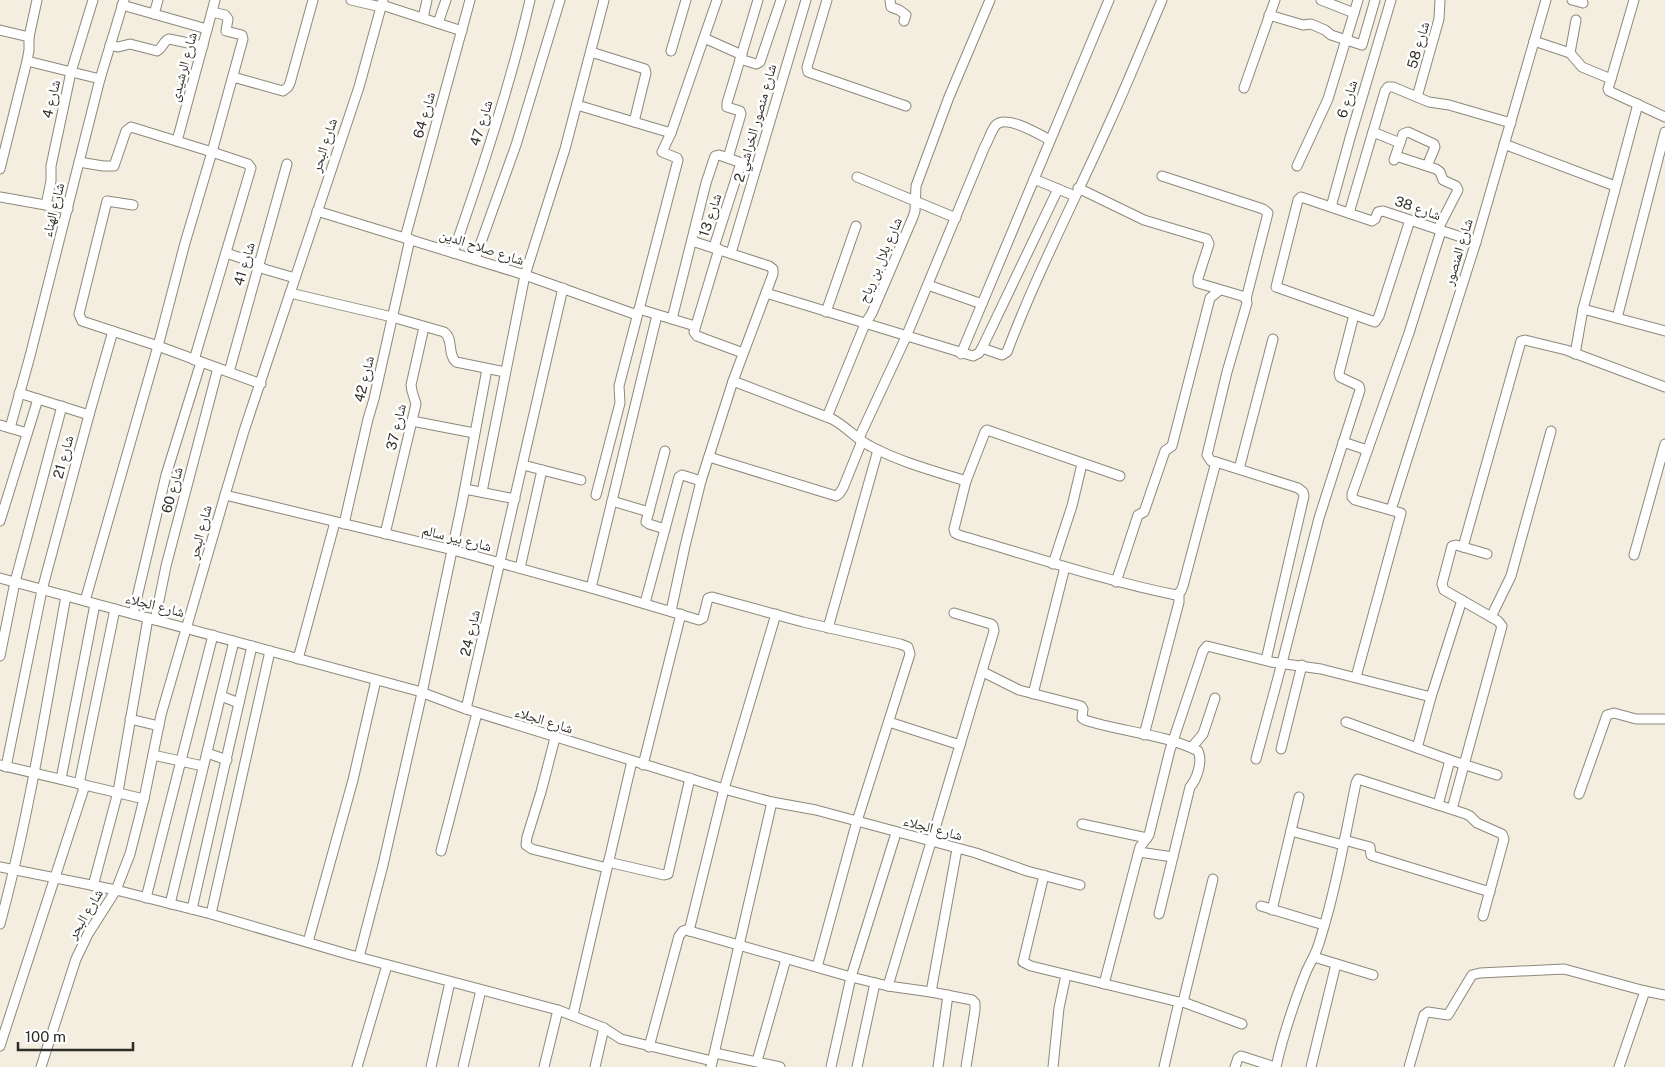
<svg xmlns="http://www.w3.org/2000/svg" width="1665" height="1067" viewBox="0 0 1665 1067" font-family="'Public Sans','Noto Naskh Arabic',sans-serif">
  <rect width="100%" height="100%" fill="#f3eedf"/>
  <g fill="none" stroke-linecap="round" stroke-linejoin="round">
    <g stroke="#8d887b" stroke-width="11">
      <g id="minor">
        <polyline points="351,0 381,7"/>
        <polyline points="827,0 807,67 808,72 906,106"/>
        <polyline points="890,0 891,7 899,10 906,15 904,21"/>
        <polyline points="1321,0 1354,13"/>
        <polyline points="1572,0 1583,3"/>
        <polyline points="122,5 207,29"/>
        <polyline points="382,5 462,31"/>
        <polyline points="154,14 158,0"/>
        <polyline points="1269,15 1303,25 1311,24 1325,30 1331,35 1362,45 1375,0"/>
        <polyline points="423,18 427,0"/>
        <polyline points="438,23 446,0"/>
        <polyline points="0,30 29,37"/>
        <polyline points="704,38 742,55"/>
        <polyline points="1534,41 1570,53 1582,67 1611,79 1608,89 1609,91 1665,117"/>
        <path d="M110,45L118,47L130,44L157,51C163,48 163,41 169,39L203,46"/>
        <polyline points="671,51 686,0"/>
        <polyline points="591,52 645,69 646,73 634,122"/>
        <polyline points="1570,53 1576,20"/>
        <polyline points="740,59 756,64 760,62 781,0"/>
        <polyline points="27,61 100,79"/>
        <polyline points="233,77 283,91 288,87 290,83 313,0"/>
        <polyline points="1611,79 1634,0"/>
        <polyline points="1244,88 1275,0"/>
        <polyline points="1417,97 1439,19 1440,0"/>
        <polyline points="1638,104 1583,309 1665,331"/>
        <polyline points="577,105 671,133"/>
        <polyline points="1373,132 1400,143"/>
        <polyline points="177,141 215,0"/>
        <polyline points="1504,144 1615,186"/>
        <polyline points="1396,156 1436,169 1440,172 1443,180 1456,186 1458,190 1438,229"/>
        <polyline points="728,158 741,114 740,111 727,107 727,103 758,0"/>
        <polyline points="1394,160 1403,134 1408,132 1434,144 1435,147 1427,166"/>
        <polyline points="79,162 103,166 114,166 126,131 131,127 212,152 243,39 242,35 226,31 228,19 225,15 212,12"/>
        <polyline points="1297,166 1328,99 1358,0"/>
        <polyline points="0,169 27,61 29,50 29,37 37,0"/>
        <polyline points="1162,176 1263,209 1268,213 1246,299"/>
        <polyline points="857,177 956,218"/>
        <polyline points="1034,179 1075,196"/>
        <polyline points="1078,188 1144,220 1207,239 1209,244 1198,278 1198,283 1242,296 1246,299 1247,303 1227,372 1207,455 1211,461 1216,462"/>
        <polyline points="0,197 68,209"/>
        <polyline points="46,205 51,181 51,166 71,72 93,0"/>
        <polyline points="133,205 107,201 79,314 82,321 158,346 261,384"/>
        <polyline points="1331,207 1350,138 1391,0"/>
        <polyline points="317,211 525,275 637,315"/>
        <polyline points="1349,213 1385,91 1388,87 1393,87 1429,102 1449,105 1511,123"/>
        <polyline points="1410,220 1379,316 1375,322 1276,287 1298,200 1301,197 1372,221 1375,219 1378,212 1383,211 1476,242"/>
        <polyline points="405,238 470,0"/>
        <path d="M692,241L769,266L773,269V274L733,381L832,419C846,426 856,439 870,446C900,462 934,471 966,481"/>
        <polyline points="714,247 741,163"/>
        <polyline points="719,249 694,332 697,336 743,353"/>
        <polyline points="226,253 253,262 264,269 295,278"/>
        <path d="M453,253C482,170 510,86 530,0"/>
        <polyline points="731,253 806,0"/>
        <polyline points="475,259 516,145 560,0"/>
        <polyline points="928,285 982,304"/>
        <path d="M290,293L392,317L444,332C454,339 447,354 456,362L505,372"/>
        <polyline points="766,293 973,356 979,353 982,348 1058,189"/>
        <polyline points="639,309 695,326"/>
        <polyline points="826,312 856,226"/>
        <polyline points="1617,318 1665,132"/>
        <polyline points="672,319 706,183 715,156 719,155 756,168"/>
        <path d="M982,348L1002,355L1007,352C1036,275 1074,202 1108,126C1127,85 1144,42 1162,0"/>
        <polyline points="961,354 1109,0"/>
        <polyline points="1575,354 1583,309"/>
        <polyline points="229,372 287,164"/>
        <polyline points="19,393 89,415"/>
        <polyline points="827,417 865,324 872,313 913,217 915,211 916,186 949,97 990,0"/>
        <polyline points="412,421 474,433"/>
        <polyline points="0,425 27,433"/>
        <polyline points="10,428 30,356 100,79 124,0"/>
        <path d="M859,438L906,337L985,146C989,140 991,130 996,125C1006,114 1040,135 1050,140"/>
        <polyline points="1343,442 1367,450"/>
        <polyline points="709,457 836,496 839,494 843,488 862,441"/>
        <polyline points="523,465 581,480"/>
        <polyline points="1239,469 1273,339"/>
        <path d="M1120,476L987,430L985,432L966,481L954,529L955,533L959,535C1031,556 1102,580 1176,595L1181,591L1183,586L1216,462L1298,488L1303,492L1304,496L1266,660"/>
        <polyline points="465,489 515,499"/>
        <polyline points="482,492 525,275 565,149 604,0"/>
        <polyline points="225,495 453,550 591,588 699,620 703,618 708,598 712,597 803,622 900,644 908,647 910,654 857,821 817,967"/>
        <polyline points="596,495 620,403 619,386 678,160 677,158 662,152 671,133 717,0"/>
        <polyline points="612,501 649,512"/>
        <polyline points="1391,510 1476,242 1546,0"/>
        <polyline points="0,521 38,399"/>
        <polyline points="344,524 368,419 374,399 410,239"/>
        <polyline points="665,529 649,524 646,522 665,451"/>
        <polyline points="385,534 416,404 412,391 411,385 424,327"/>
        <polyline points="1463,547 1521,341 1525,340 1566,350 1665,387"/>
        <polyline points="1634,555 1665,444"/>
        <polyline points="1053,564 1072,506 1082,464"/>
        <polyline points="520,568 542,470"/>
        <polyline points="0,578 418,691 466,709 724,789 772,802 816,810 976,853 1027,871 1080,885"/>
        <polyline points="1116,582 1138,515 1144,512 1165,451 1172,446 1210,298 1220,290"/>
        <polyline points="591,588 657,315"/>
        <polyline points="85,601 158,346 185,243 212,152 248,164 251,168 194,360"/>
        <polyline points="645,603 679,477 682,475 701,481"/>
        <polyline points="671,611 685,546 701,481 733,381"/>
        <polyline points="133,614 166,475 201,362"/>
        <polyline points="1491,617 1511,576 1551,431"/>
        <polyline points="155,620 166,566 218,368"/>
        <polyline points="828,628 878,450"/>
        <polyline points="0,656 15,582 62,406"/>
        <polyline points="298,659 335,522"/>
        <path d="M983,672L1019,690L1081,706L1083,709L1082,718L1085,720C1121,732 1165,734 1198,751C1203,761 1197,779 1190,787L1159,914"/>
        <polyline points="1356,677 1401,513 1355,500 1352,497 1352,494 1409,333 1441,231"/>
        <polyline points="1033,694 1065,567"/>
        <polyline points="221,696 239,703"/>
        <polyline points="466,709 563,288"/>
        <polyline points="130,719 159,726"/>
        <polyline points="889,722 960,745"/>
        <polyline points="1346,722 1450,760 1497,775"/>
        <polyline points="1144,735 1179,602 1179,594"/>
        <polyline points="555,738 541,792 527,837 526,845 532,849 607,868"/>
        <polyline points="1192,747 1203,734 1215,698"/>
        <polyline points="1417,748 1431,697 1462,600"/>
        <polyline points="1281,749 1302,665"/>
        <polyline points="207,753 227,760"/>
        <polyline points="153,755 203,766"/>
        <polyline points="1256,759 1282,663 1319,518 1360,390 1359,386 1340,377 1339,373 1354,315"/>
        <polyline points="0,765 144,799"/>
        <polyline points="643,765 681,614"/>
        <polyline points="6,767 42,590 89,415 113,331"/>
        <polyline points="61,779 95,604"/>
        <polyline points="79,784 115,609"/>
        <polyline points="1579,794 1607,715 1614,713 1636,719 1665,719"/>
        <polyline points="1438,805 1450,760"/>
        <polyline points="1452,809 1502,626 1498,621 1444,590 1442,584 1452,546 1456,545 1487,554"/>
        <polyline points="1082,824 1147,838"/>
        <polyline points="1291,831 1343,845"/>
        <polyline points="1344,840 1370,847 1371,855 1373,856 1490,892"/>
        <polyline points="441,851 477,713"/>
        <polyline points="1139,852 1173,857"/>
        <polyline points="608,862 664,875 668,874 690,778"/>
        <polyline points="0,867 116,890 211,914 347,954 558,1010 604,1028 621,1039 712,1061"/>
        <polyline points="1044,875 1023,962 1031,966 1179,1002 1164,1067"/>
        <polyline points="93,886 118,792 148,618"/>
        <polyline points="146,898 213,635"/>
        <polyline points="170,904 234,641"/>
        <polyline points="1261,906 1324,925"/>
        <polyline points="192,909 252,646"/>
        <polyline points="1272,910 1299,797"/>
        <polyline points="211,914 270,651"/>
        <path d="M0,924C29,817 46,706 66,596"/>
        <polyline points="689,931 724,789 776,614"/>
        <polyline points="308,942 353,780 376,680"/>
        <polyline points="359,957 383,865 422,693 462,503 487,369"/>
        <polyline points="1314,957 1373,975"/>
        <polyline points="1104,984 1140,847 1149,835 1170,750 1203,651 1207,646 1271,662 1321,669 1431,697"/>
        <polyline points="888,986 994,631 993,626 991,624 954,613"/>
        <polyline points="931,992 957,849"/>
        <polyline points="1179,1002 1183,1002 1213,879"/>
        <polyline points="1183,1002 1242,1024"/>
        <polyline points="573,1015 632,761"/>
        <polyline points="0,1046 85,785"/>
        <polyline points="649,1047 679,936 683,931 686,930 851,977 888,986 931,992 972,1000 975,1003 975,1010 966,1067"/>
        <polyline points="715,1053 780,1067"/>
        <polyline points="757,1061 786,959"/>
        <polyline points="41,1067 76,959 88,934 116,890 130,854 144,799 161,715 225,495 244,431 359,87 383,0"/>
        <polyline points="357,1067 387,965"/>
        <polyline points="431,1067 450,982"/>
        <polyline points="463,1067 481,990"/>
        <polyline points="544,1067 558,1010"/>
        <polyline points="595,1067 604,1028"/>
        <polyline points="711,1067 772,802"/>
        <polyline points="831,1067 851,977 896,833"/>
        <polyline points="857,1067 875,983"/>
        <polyline points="938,1067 948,995"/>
        <polyline points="1053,1067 1059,1008 1066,975"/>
        <polyline points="1235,1067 1238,1058 1241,1056 1275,1067"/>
        <path d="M1276,1067C1283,1035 1294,1003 1306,972C1311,961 1317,952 1320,940C1336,889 1345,836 1356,783L1358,779L1466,814L1470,816L1477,823L1502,834L1504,839L1483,916"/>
        <polyline points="1311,1067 1336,964"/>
        <polyline points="1409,1067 1424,1015 1428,1012 1448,1015 1472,975 1480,973 1564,969 1645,991"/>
        <polyline points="1619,1067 1645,991 1665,995"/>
      </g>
    </g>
    <use href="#minor" stroke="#fff" stroke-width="9"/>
  </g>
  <g text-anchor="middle" stroke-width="5" stroke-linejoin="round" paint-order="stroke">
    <g font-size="14" fill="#2f2d28" stroke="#fff">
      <text transform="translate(1418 45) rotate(-74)" y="5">شارع 58</text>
      <text transform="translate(183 67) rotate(-75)" y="5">شارع الرشيدى</text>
      <text transform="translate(51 99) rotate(-77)" y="5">شارع 4</text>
      <text transform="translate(1347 99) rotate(-73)" y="5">شارع 6</text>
      <text transform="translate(424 115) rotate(-74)" y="5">شارع 64</text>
      <text transform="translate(481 123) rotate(-73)" y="5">شارع 47</text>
      <text transform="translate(755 123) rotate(-74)" y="5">شارع منصور الخراشي 2</text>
      <text transform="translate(324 145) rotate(-72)" y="5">شارع البحر</text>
      <text transform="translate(1418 208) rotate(19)" y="5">شارع 38</text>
      <text transform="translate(53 210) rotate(-76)" y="5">شارع الهناء</text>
      <text transform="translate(710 215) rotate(-72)" y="5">شارع 13</text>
      <text transform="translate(482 247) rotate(18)" y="5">شارع صلاح الدين</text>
      <text transform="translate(1458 252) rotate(-73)" y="5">شارع المنصور</text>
      <text transform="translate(880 260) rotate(-67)" y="5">شارع بلال بن رباح</text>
      <text transform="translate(244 264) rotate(-74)" y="5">شارع 41</text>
      <text transform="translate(364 379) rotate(-77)" y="5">شارع 42</text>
      <text transform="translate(396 427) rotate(-77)" y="5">شارع 37</text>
      <text transform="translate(63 457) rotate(-75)" y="5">شارع 21</text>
      <text transform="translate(172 490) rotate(-75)" y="5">شارع 60</text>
      <text transform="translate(200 532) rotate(-75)" y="5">شارع البحر</text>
      <text transform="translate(457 538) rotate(14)" y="5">شارع بير سالم</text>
      <text transform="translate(155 605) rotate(14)" y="5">شارع الجلاء</text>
      <text transform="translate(470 633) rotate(-77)" y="5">شارع 24</text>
      <text transform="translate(544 720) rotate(17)" y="5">شارع الجلاء</text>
      <text transform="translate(933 828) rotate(15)" y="5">شارع الجلاء</text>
      <text transform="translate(85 914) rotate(-59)" y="5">شارع البحر</text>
    </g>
  </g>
  <path d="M18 1042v8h115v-8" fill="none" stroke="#2f2d28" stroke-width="2.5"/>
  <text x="25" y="1042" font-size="15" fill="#2f2d28" stroke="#ffffff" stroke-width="4" paint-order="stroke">100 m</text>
</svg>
